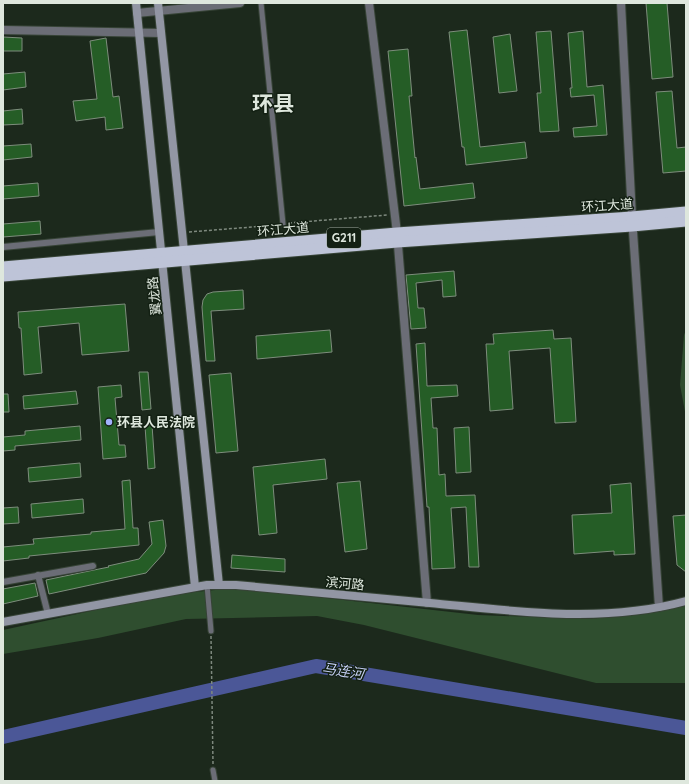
<svg xmlns="http://www.w3.org/2000/svg" width="689" height="784" viewBox="0 0 689 784" font-family="Quicksand,'Noto Sans SC',sans-serif">
  <rect width="100%" height="100%" fill="#1c291c"/>
  <g fill="#2f4e2f">
    <polygon points="686,330 686,417 680,385 684,335"/>
    <polygon points="235,588 478,615 588,619 644,614 686,603 686,683 596,683 364,625 317,616 186,619 98,638 3,654 3,630 165,595"/>
  </g>
  <g fill="none" stroke-linecap="round" stroke-linejoin="round">
    <polyline stroke="#4b5797" stroke-width="14" points="3,737 316,666 686,728"/>
  </g>
  <g fill="#255d26" stroke="#7d8d7c">
    <polygon points="646,3 667,3 673,77 652,79"/>
    <polygon points="467,30 480,147 525,142 527,158 466,165 464,147 462,147 449,32"/>
    <polygon points="551,31 559,131 540,132 537,93 541,93 536,32"/>
    <polygon points="583,31 587,87 603,85 607,135 574,137 573,128 597,126 594,95 571,97 570,88 572,88 568,33"/>
    <polygon points="510,34 517,91 499,93 493,37"/>
    <polygon points="3,37 22,38 22,51 3,51"/>
    <polygon points="106,38 113,97 119,96 123,128 106,130 105,117 76,121 73,101 97,99 90,41"/>
    <polygon points="408,49 412,96 409,96 415,158 416,157 420,189 473,183 475,198 404,206 388,51"/>
    <polygon points="25,72 26,87 3,90 3,74"/>
    <polygon points="672,91 677,148 686,147 686,171 663,173 656,92"/>
    <polygon points="22,109 23,124 3,125 3,111"/>
    <polygon points="31,144 32,157 3,160 3,146"/>
    <polygon points="38,183 39,196 3,199 3,186"/>
    <polygon points="40,221 41,234 3,237 3,224"/>
    <polygon points="454,271 456,296 443,297 442,280 416,283 418,308 424,308 426,328 411,329 406,275"/>
    <polygon points="243,290 244,309 211,311 215,361 206,361 202,307 203,300 207,294 213,292"/>
    <polygon points="125,304 129,351 82,355 79,323 38,327 42,373 24,375 21,328 19,328 18,312"/>
    <polygon points="330,330 332,352 257,359 256,336"/>
    <polygon points="553,330 554,339 571,338 576,422 555,423 550,348 509,351 513,409 490,411 486,344 494,344 493,334"/>
    <polygon points="425,343 427,386 457,385 458,396 431,398 433,428 437,428 439,475 445,474 446,496 475,495 479,567 469,567 466,507 451,508 455,568 432,569 429,507 427,507 416,344"/>
    <polygon points="139,372 148,372 151,409 142,410"/>
    <polygon points="231,373 238,451 216,453 209,375"/>
    <polygon points="121,385 122,397 115,398 119,445 125,445 126,457 103,459 98,387"/>
    <polygon points="76,391 78,404 24,409 23,396"/>
    <polygon points="3,394 8,394 9,412 3,412"/>
    <polygon points="152,425 155,468 148,469 145,426"/>
    <polygon points="80,426 81,440 15,446 15,450 3,451 3,437 25,435 25,431"/>
    <polygon points="469,427 471,472 456,473 454,428"/>
    <polygon points="325,459 327,479 273,485 277,533 259,535 253,467"/>
    <polygon points="80,463 81,477 29,482 28,468"/>
    <polygon points="130,480 133,528 138,528 139,545 29,556 29,558 3,561 3,547 34,544 33,539 91,534 91,532 125,529 122,481"/>
    <polygon points="360,481 367,549 345,552 337,483"/>
    <polygon points="631,483 635,554 614,555 614,551 574,554 572,515 612,513 610,485"/>
    <polygon points="83,499 84,513 32,518 31,504"/>
    <polygon points="18,507 19,523 3,524 3,508"/>
    <polygon points="686,515 686,572 677,565 673,516"/>
    <polygon points="163,520 166,546 164,553 146,573 49,594 46,580 94,570 109,567 108,566 139,559 152,544 149,522"/>
    <polygon points="232,555 285,559 285,572 231,568"/>
    <polygon points="35,583 38,596 3,604 3,589"/>
  </g>
  <g fill="none" stroke-linecap="round" stroke-linejoin="round">
    <g stroke="#374437" stroke-width="7">
      <g id="pedestrian">
        <polyline points="261,3 283,224"/>
        <polyline points="207,585 211,631"/>
        <polyline points="213,770 215,781"/>
      </g>
    </g>
    <g stroke="#374437" stroke-width="8">
      <g id="minor">
        <polyline points="3,247 159,232"/>
        <polyline points="38,575 48,614"/>
        <polyline points="3,582 93,566"/>
      </g>
    </g>
    <g stroke="#374437" stroke-width="10">
      <g id="tertiary">
        <polyline points="369,3 397,233 427,603"/>
        <polyline points="621,3 632,217 659,607"/>
        <polyline points="137,13 240,3"/>
        <polyline points="3,30 161,33"/>
      </g>
    </g>
    <g stroke="#374437" stroke-width="10">
      <g id="secondary">
        <polyline points="136,3 195,587"/>
        <polyline points="158,3 219,585"/>
        <path d="M3,622L207,585H236C301,591 365,597 430,603C514,611 603,624 686,601"/>
      </g>
    </g>
    <g stroke="#374437" stroke-width="13">
      <g id="trunk">
        <polyline points="3,267 397,233 632,217 686,212"/>
        <polyline points="3,276 397,242 632,226 686,221"/>
      </g>
    </g>
    <g stroke="#7e897e" stroke-width="1.5" stroke-dasharray="3 2" stroke-linecap="butt">
      <polyline points="289,223 387,215"/>
      <polyline points="189,232 277,225"/>
      <polyline points="211,636 213,764"/>
    </g>
    <use href="#pedestrian" stroke="#6b6d76" stroke-width="5"/>
    <use href="#minor" stroke="#6b6d76" stroke-width="6"/>
    <use href="#tertiary" stroke="#6b6d76" stroke-width="8"/>
    <use href="#secondary" stroke="#9296a4" stroke-width="8"/>
    <use href="#trunk" stroke="#bec4d8" stroke-width="11"/>
  </g>
  <circle fill="#a2b2fd" stroke="#132013" stroke-width="1.5" cx="109" cy="422" r="4"/>
  <g text-anchor="middle" stroke-width="3" stroke-linejoin="round" paint-order="stroke">
    <rect fill="#132013" stroke="#a1aba0" stroke-width="1" x="327" y="228" width="34" height="20" rx="3"/>
    <g font-size="12" font-weight="bold" fill="#dee7dd">
      <text x="344" y="242">G211</text>
    </g>
    <g font-size="13" fill="#dee7dd" stroke="#132013">
      <text transform="translate(607 205) rotate(-4)" y="5">环江大道</text>
      <text transform="translate(283 229) rotate(-5)" y="5">环江大道</text>
      <text transform="translate(154 296) rotate(-96)" y="5">翼龙路</text>
      <text transform="translate(345 583) rotate(5)" y="5">滨河路</text>
    </g>
    <g font-size="13" font-weight="bold" fill="#dee7dd" stroke="#132013" text-anchor="start">
      <text x="117" y="427">环县人民法院</text>
    </g>
    <g font-size="14" font-style="italic" fill="#c8d2f8" stroke="#132013">
      <text transform="translate(343 671) rotate(9)" y="5">马连河</text>
    </g>
    <g font-size="21" font-weight="bold" fill="#dee7dd" stroke="#132013">
      <text x="273" y="111">环县</text>
    </g>
  </g>
  <rect width="689" height="784" fill="none" stroke="#dee7dd" stroke-width="8"/>
</svg>
